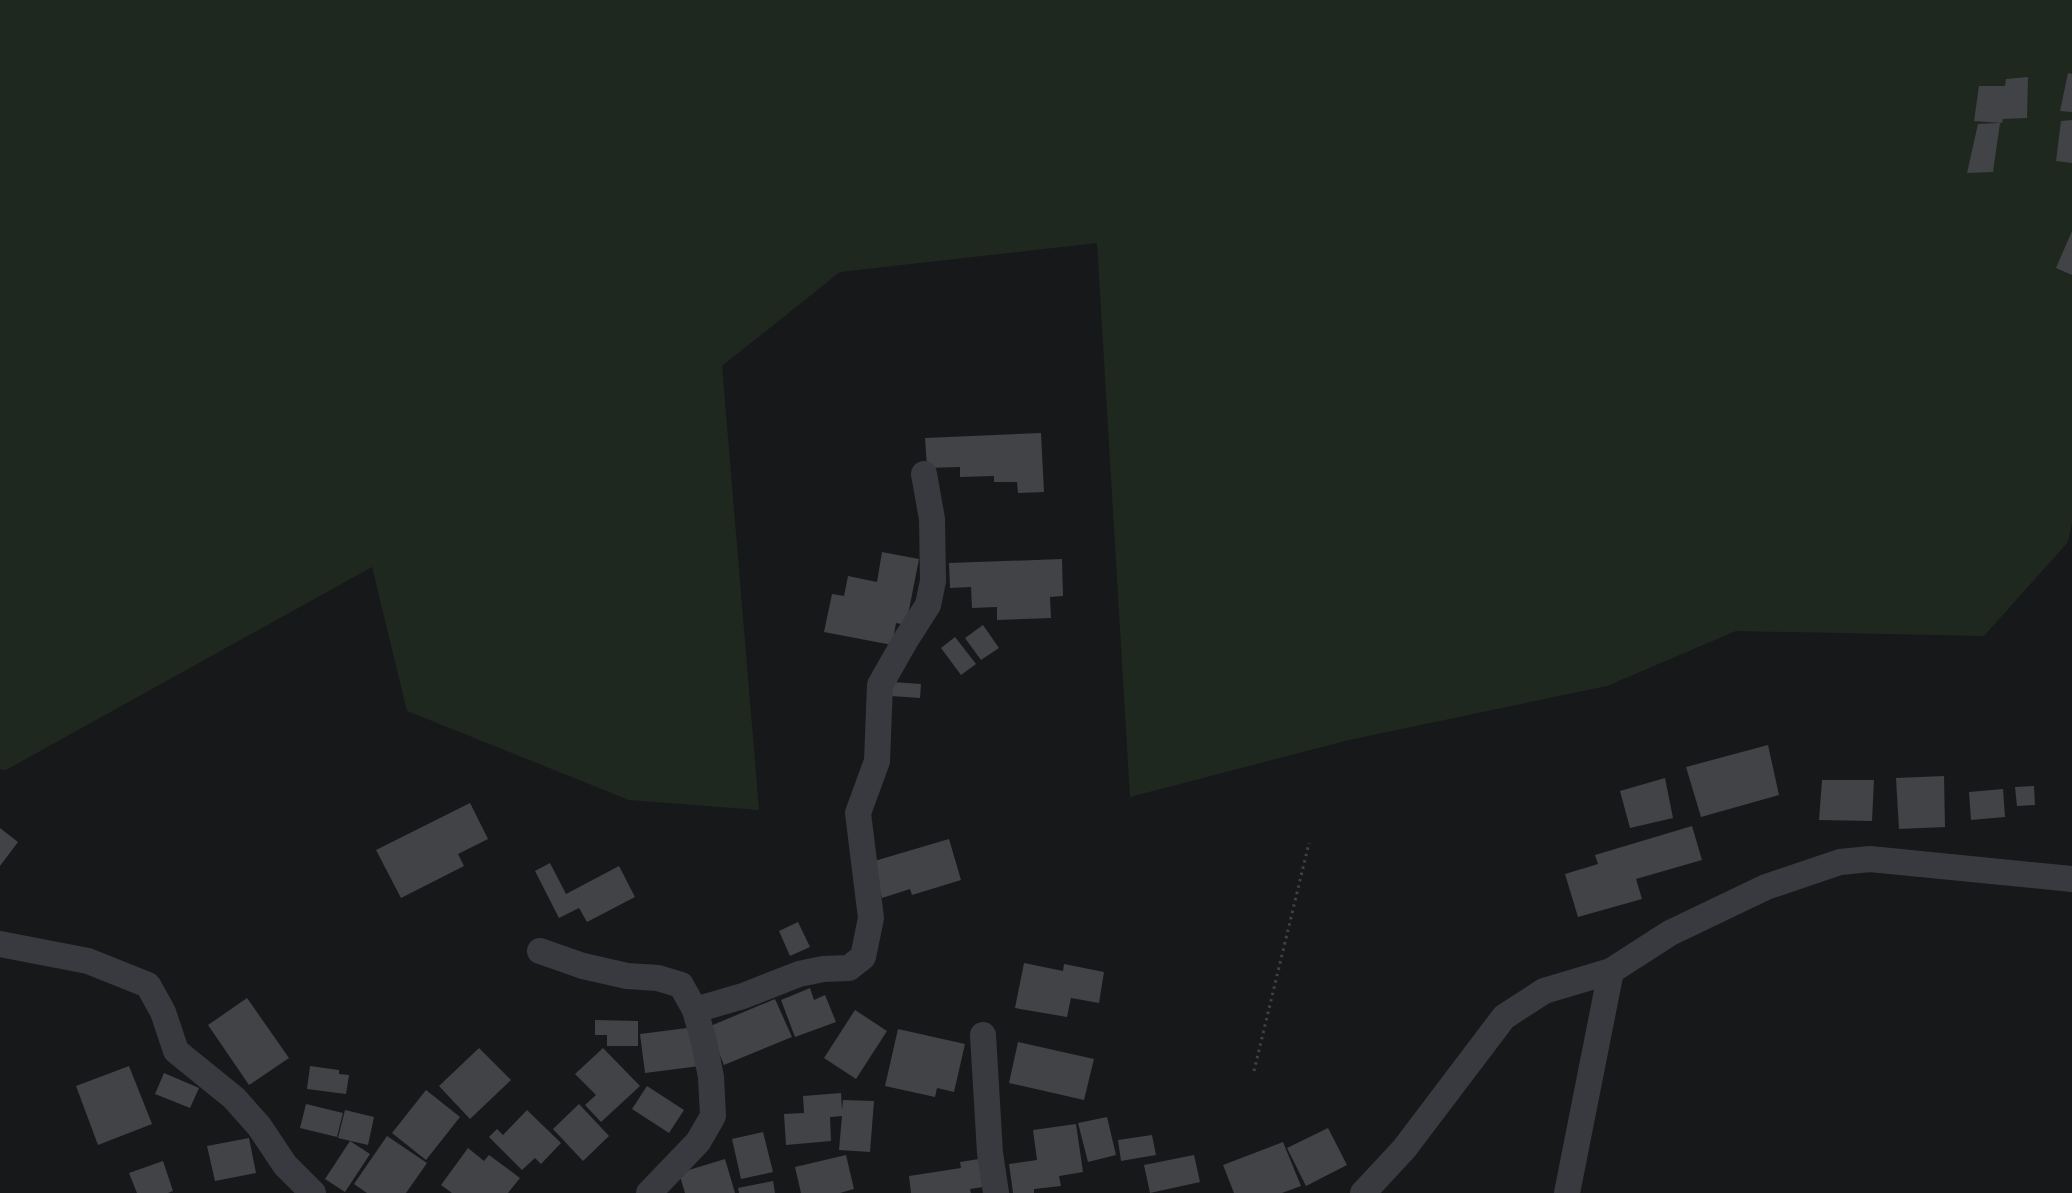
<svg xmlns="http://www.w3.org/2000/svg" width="2072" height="1193" viewBox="0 0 2072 1193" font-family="Montserrat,sans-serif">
  <rect width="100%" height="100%" fill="#17181a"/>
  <polygon fill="#1f281f" points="0,0 2072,0 2072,524 2068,542 1984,636 1736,631 1607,686 1349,740 1130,797 1097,243 840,272 722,366 759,810 629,800 407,711 372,567 6,770 0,769"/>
  <g fill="#414347">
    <polygon points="2068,73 2072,74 2072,112 2060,111"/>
    <polygon points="2028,77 2027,118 2003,119 2002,123 1974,121 1979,86 2005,86 2006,79"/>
    <polygon points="2072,120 2072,163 2056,161 2061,121"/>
    <polygon points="2000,123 1993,172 1967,173 1978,124"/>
    <polygon points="2072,231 2072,275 2056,268"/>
    <polygon points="1041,433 1044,492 1018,493 1017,482 994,482 994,476 960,477 960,467 927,468 925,438"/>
    <polygon points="882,552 919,559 906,625 896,623 892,645 824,632 832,594 844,596 848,576 877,582"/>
    <polygon points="1062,559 1063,596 1050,597 1051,618 997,620 997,607 972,608 971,587 950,588 949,563"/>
    <polygon points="983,625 999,648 981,660 965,638"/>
    <polygon points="955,637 976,664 961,675 941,648"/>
    <polygon points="892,682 921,684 920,698 891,696"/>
    <polygon points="1768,745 1779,795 1701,817 1686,767"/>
    <polygon points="1944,776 1945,827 1899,829 1896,778"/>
    <polygon points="1665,778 1673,818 1630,828 1620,791"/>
    <polygon points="1822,780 1874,780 1872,821 1819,820"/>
    <polygon points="2034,786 2035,805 2017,806 2015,787"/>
    <polygon points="2003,789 2005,817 1971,820 1969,792"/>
    <polygon points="470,803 488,839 458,854 464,866 401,898 376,850"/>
    <polygon points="1692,826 1702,860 1636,879 1642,899 1578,917 1565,874 1598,864 1595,855"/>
    <polygon points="0,828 18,842 0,866"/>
    <polygon points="949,839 961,880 912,895 910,889 882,898 871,862"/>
    <polygon points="550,863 566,894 619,866 635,897 587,922 579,908 559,918 535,871"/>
    <polygon points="798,922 810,947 790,956 779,931"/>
    <polygon points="1024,963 1063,971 1064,964 1104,972 1099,1003 1071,998 1067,1017 1015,1008"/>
    <polygon points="810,988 814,1000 825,995 836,1022 795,1037 781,1000"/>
    <polygon points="247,998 289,1058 249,1085 208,1025"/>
    <polygon points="775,999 792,1037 724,1065 708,1027"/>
    <polygon points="855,1010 887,1031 856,1079 824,1058"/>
    <polygon points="595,1020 638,1021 638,1046 607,1046 607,1035 595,1035"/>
    <polygon points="695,1027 700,1066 645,1073 640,1034"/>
    <polygon points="898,1029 965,1044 954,1092 937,1088 935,1097 885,1086"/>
    <polygon points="1018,1042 1094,1059 1084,1100 1009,1083"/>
    <polygon points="479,1048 511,1080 470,1119 439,1086"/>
    <polygon points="603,1048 640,1086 601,1122 585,1105 596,1095 575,1074"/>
    <polygon points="129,1066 152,1124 98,1145 76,1086"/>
    <polygon points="310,1066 339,1070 339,1074 349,1075 346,1094 307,1089"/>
    <polygon points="164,1073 199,1088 190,1108 155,1094"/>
    <polygon points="647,1086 684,1110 669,1133 632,1109"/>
    <polygon points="426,1090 460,1117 426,1160 392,1133"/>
    <polygon points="841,1093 842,1110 843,1100 874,1101 870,1152 839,1150 842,1116 830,1117 831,1141 786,1145 784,1114 804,1113 803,1096"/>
    <polygon points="306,1104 343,1113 337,1137 300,1128"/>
    <polygon points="579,1104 609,1136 583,1161 553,1129"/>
    <polygon points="345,1110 374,1117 368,1145 338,1138"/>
    <polygon points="527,1110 561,1143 541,1164 535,1158 522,1170 489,1137 497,1129 503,1135"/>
    <polygon points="1107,1117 1116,1155 1088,1162 1078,1123"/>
    <polygon points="1076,1124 1083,1172 1059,1176 1061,1186 1034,1189 1034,1193 1013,1193 1009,1164 1037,1160 1033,1130"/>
    <polygon points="1328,1128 1347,1165 1306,1186 1287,1148"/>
    <polygon points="763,1132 773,1172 741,1179 732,1139"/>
    <polygon points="1152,1135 1156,1155 1121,1161 1118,1140"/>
    <polygon points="387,1136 427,1163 406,1193 367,1193 354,1184"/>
    <polygon points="249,1138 256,1173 215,1181 207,1146"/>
    <polygon points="350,1141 370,1154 345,1192 325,1179"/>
    <polygon points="1283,1142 1301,1186 1282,1193 1234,1193 1223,1165"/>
    <polygon points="468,1148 484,1161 489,1155 520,1178 508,1193 452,1193 441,1185"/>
    <polygon points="846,1155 854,1189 840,1193 801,1193 795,1167"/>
    <polygon points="1194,1155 1200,1182 1150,1193 1144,1165"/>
    <polygon points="985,1158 990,1186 970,1189 971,1193 911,1193 909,1176 961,1168 960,1162"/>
    <polygon points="725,1159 735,1193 685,1193 679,1173"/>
    <polygon points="163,1161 173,1191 168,1193 137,1193 129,1173"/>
    <polygon points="773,1181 775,1193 739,1193 738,1188"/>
  </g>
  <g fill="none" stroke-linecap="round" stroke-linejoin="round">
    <polyline stroke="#3e4146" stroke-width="3" stroke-dasharray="2.5 4" stroke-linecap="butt" points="1254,1071 1309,843"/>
    <g stroke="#383a3f" stroke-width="26">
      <polyline points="0,944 88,961 148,985 163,1012 176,1051 234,1098 259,1126 285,1165 313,1193"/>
      <polyline points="540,951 583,966 627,976 658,978 681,985 695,1010 704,1042 711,1077 713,1116 698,1142 649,1193"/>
      <polyline points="695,1010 743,996 799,974 823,969 849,968 863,957 871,918 858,813 877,761 880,685 905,641 928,605 933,581 932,519 924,474"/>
      <polyline points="983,1035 990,1153 996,1193"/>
      <polyline points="1363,1193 1404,1149 1504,1017 1544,991 1611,971 1670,933 1766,887 1840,862 1870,859 2072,879"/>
      <polyline points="1567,1193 1611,971"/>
    </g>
  </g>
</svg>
